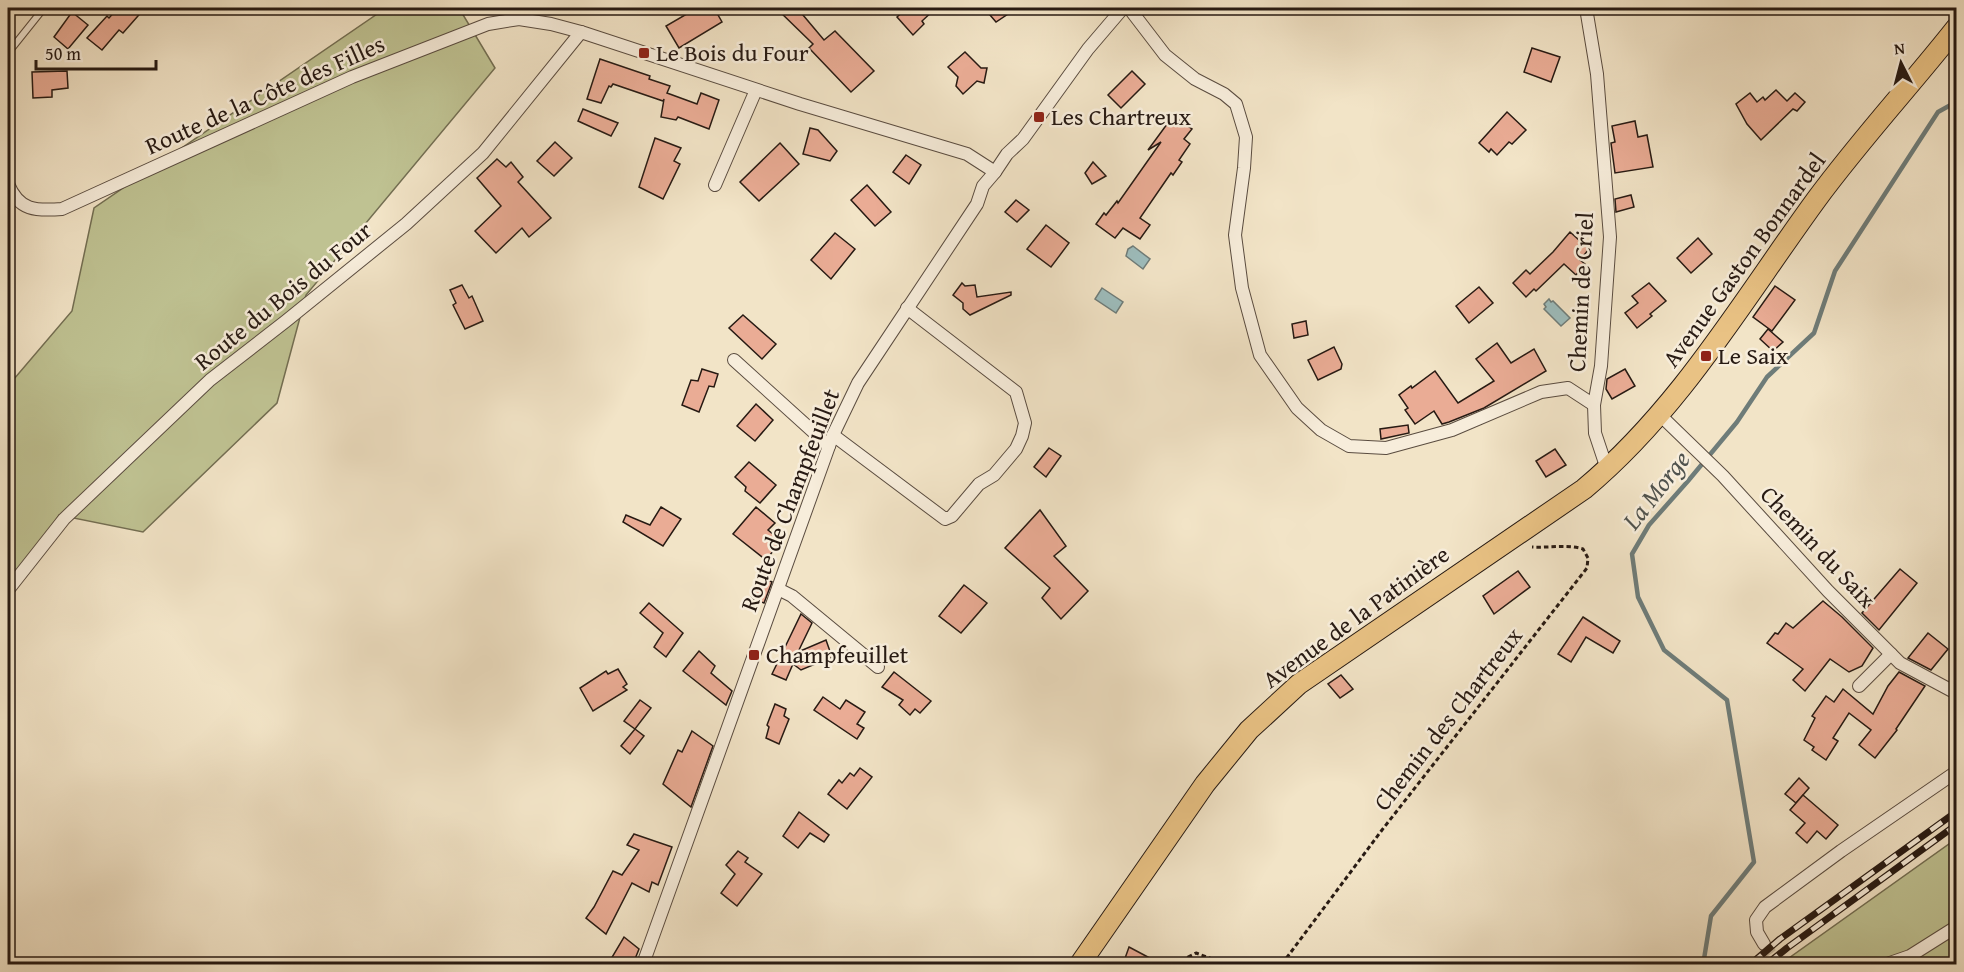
<svg xmlns="http://www.w3.org/2000/svg" width="1964" height="972" viewBox="0 0 1964 972" font-family="'Gentium Book Plus',serif">
  <rect width="100%" height="100%" fill="#f2e4c7"/>
  <filter id="stains"><feTurbulence type="fractalNoise" baseFrequency=".00333" numOctaves="4"/><feColorMatrix values="0 0 0 0 .2 0 0 0 0 .09 0 0 0 0 .02 0 0 0 .5 -.17"/></filter>
  <radialGradient id="worn" r=".72"><stop offset=".6" stop-color="#630" stop-opacity="0"/><stop offset="1" stop-color="#630" stop-opacity=".3"/></radialGradient>
  <g fill="#bfc292" stroke="#736e52" stroke-width="1.5">
    <polygon points="386,8 459,8 495,68 306,295 277,403 143,532 59,515 8,595 8,386 72,311 94,208"/>
    <polygon points="1956,839 1956,964 1792,964 1789,958"/>
  </g>
  <g fill="#9dbdbd" stroke="#6e7c79" stroke-width="1.5">
    <polygon points="1133,246 1150,259 1143,269 1126,256 1128,249"/>
    <polygon points="1102,288 1123,302 1116,313 1095,299"/>
    <polygon points="1549,299 1551,302 1553,301 1570,318 1561,326 1544,309 1546,307 1544,304"/>
  </g>
  <g fill="none" stroke-linecap="round" stroke-linejoin="round">
    <polyline stroke="#6e7c79" stroke-width="4.5" points="1698,964 1704,959 1711,916 1754,862 1727,700 1664,650 1638,597 1632,554 1649,525 1688,481 1737,422 1767,377 1814,333 1835,271 1938,112 1956,102"/>
  </g>
  <g fill="#eaac95" stroke="#271a13" stroke-width="1.5">
    <polygon points="118,8 145,8 123,33 119,30 102,50 87,38 107,16 109,18"/>
    <polygon points="697,8 714,8 722,22 679,48 666,26"/>
    <polygon points="776,8 811,8 803,15 824,40 835,31 874,71 851,92 809,48 813,44"/>
    <polygon points="907,8 936,8 922,21 924,24 913,35 897,17"/>
    <polygon points="984,8 1017,8 996,22"/>
    <polygon points="72,12 88,25 68,49 54,37"/>
    <polygon points="1532,48 1560,57 1551,82 1524,72"/>
    <polygon points="965,52 981,68 987,68 984,83 977,81 963,94 956,86 958,77 948,67"/>
    <polygon points="600,59 650,76 649,79 670,86 667,93 697,104 701,93 719,100 709,129 678,117 676,120 661,117 664,99 663,101 613,84 611,87 609,86 601,103 587,99"/>
    <polygon points="67,71 68,88 52,90 52,97 33,98 32,72"/>
    <polygon points="1132,71 1145,84 1121,108 1108,95"/>
    <polygon points="1776,90 1787,101 1795,93 1805,102 1797,111 1793,109 1761,140 1747,124 1736,104 1750,93 1757,102 1763,97 1765,100"/>
    <polygon points="583,109 618,123 611,136 578,121"/>
    <polygon points="1507,112 1526,130 1512,144 1509,142 1497,155 1491,149 1489,152 1479,143"/>
    <polygon points="1173,116 1192,129 1184,139 1190,144 1179,160 1182,162 1173,175 1171,173 1140,218 1150,225 1140,239 1123,228 1115,238 1096,224 1104,213 1106,215 1117,201 1118,203 1161,142 1148,150"/>
    <polygon points="1635,121 1638,137 1647,135 1653,167 1615,173 1611,143 1615,142 1612,126"/>
    <polygon points="810,128 818,130 837,151 830,161 803,154"/>
    <polygon points="655,138 681,148 674,161 680,164 663,199 639,187"/>
    <polygon points="555,142 572,158 554,176 537,161"/>
    <polygon points="780,143 799,164 759,201 740,182"/>
    <polygon points="906,155 921,165 909,184 893,172"/>
    <polygon points="497,159 506,167 511,162 523,177 518,182 551,218 529,237 522,228 496,253 475,231 501,206 477,178"/>
    <polygon points="1093,162 1106,176 1092,184 1085,173"/>
    <polygon points="867,185 891,212 875,226 851,200"/>
    <polygon points="1631,195 1634,207 1616,212 1615,199"/>
    <polygon points="1016,200 1029,210 1017,222 1005,212"/>
    <polygon points="1046,225 1069,243 1051,267 1027,249"/>
    <polygon points="1570,232 1589,249 1580,260 1585,264 1576,275 1564,264 1536,291 1534,289 1526,297 1513,283 1526,270 1530,274 1553,252"/>
    <polygon points="835,233 855,249 831,279 811,260"/>
    <polygon points="1698,238 1712,254 1691,273 1677,258"/>
    <polygon points="962,283 965,286 975,285 977,297 1011,292 1011,295 970,315 963,309 963,303 953,295"/>
    <polygon points="1649,283 1666,301 1650,314 1652,316 1637,328 1625,313 1638,303 1632,296"/>
    <polygon points="462,285 469,298 472,296 483,321 465,329 453,305 456,303 450,290"/>
    <polygon points="1775,286 1795,300 1772,331 1753,317"/>
    <polygon points="1479,287 1493,303 1469,323 1456,306"/>
    <polygon points="743,315 776,344 762,359 729,328"/>
    <polygon points="1306,321 1308,335 1294,338 1292,324"/>
    <polygon points="1768,329 1783,342 1773,351 1760,339"/>
    <polygon points="1497,343 1511,363 1534,349 1546,371 1484,408 1449,422 1442,424 1434,411 1415,424 1405,410 1408,408 1399,395 1411,386 1412,388 1435,371 1458,403 1494,381 1476,359"/>
    <polygon points="1334,347 1342,364 1341,369 1318,380 1308,360"/>
    <polygon points="702,369 718,374 714,387 709,386 699,412 682,405 691,380 698,381"/>
    <polygon points="1625,369 1635,386 1612,399 1606,389 1607,379"/>
    <polygon points="756,404 773,420 755,441 737,426"/>
    <polygon points="1408,425 1409,433 1381,439 1380,429"/>
    <polygon points="1049,448 1061,456 1046,477 1034,467"/>
    <polygon points="1555,449 1566,465 1546,477 1536,461"/>
    <polygon points="749,462 776,485 760,503 745,491 746,487 735,477"/>
    <polygon points="661,507 681,519 663,546 623,522 626,515 650,525"/>
    <polygon points="756,507 775,523 768,530 781,541 766,560 733,534"/>
    <polygon points="1040,510 1066,546 1054,556 1088,591 1061,619 1042,598 1050,588 1005,548"/>
    <polygon points="1900,569 1917,583 1879,630 1862,613"/>
    <polygon points="1518,571 1530,587 1494,614 1483,596"/>
    <polygon points="759,576 772,582 764,603 751,598"/>
    <polygon points="964,585 987,603 961,633 939,616"/>
    <polygon points="1823,601 1842,617 1873,648 1862,666 1849,672 1830,659 1805,691 1793,680 1803,669 1767,643 1775,633 1778,634 1786,623 1793,628"/>
    <polygon points="649,603 683,633 666,657 654,647 663,633 640,613"/>
    <polygon points="801,614 812,623 798,652 826,640 832,657 801,670 793,664 786,680 772,674"/>
    <polygon points="1583,617 1620,641 1613,653 1586,637 1571,662 1558,654"/>
    <polygon points="1928,633 1948,649 1931,670 1908,658"/>
    <polygon points="699,651 715,666 711,673 732,691 726,705 683,671"/>
    <polygon points="618,669 627,684 623,687 627,690 593,711 580,688 606,671 608,674"/>
    <polygon points="894,672 931,701 920,713 915,709 910,715 899,705 903,700 882,687"/>
    <polygon points="1899,672 1925,686 1896,729 1897,730 1875,758 1859,745 1871,730 1849,713 1833,738 1838,741 1826,760 1812,750 1814,747 1804,740 1815,718 1812,716 1826,696 1834,702 1843,689 1873,714 1888,686"/>
    <polygon points="1341,675 1353,689 1340,698 1328,684"/>
    <polygon points="823,697 840,709 846,700 865,712 857,724 864,728 857,739 814,710"/>
    <polygon points="640,700 651,708 635,729 624,721"/>
    <polygon points="775,704 786,709 784,716 789,719 779,744 766,738 769,727 767,725"/>
    <polygon points="635,729 644,736 630,754 621,746"/>
    <polygon points="692,731 713,746 691,807 663,784 678,750 682,752"/>
    <polygon points="860,768 872,777 847,809 828,794 839,780 842,783 850,773 854,776"/>
    <polygon points="1799,778 1809,788 1796,803 1785,794"/>
    <polygon points="1803,795 1838,825 1826,839 1817,831 1807,843 1796,833 1805,823 1790,810"/>
    <polygon points="799,812 829,835 824,842 810,833 798,848 783,836"/>
    <polygon points="634,834 672,847 658,885 652,882 649,892 632,883 606,934 586,918 594,907 613,871 622,875 639,850 627,845"/>
    <polygon points="738,851 748,858 745,862 762,874 737,906 721,893 735,874 726,865"/>
    <polygon points="624,937 639,949 633,964 608,964"/>
    <polygon points="1129,947 1161,964 1123,964"/>
  </g>
  <g fill="none" stroke-linecap="round" stroke-linejoin="round">
    <polyline stroke="#c9bca3" stroke-width="12" stroke-dasharray="12 6" stroke-linecap="butt" points="1764,944 1777,962"/>
    <g stroke="#5a4c40" stroke-width="8">
      <polyline id="service" points="8,53 44,8"/>
    </g>
    <g stroke="#5a4c40" stroke-width="14">
      <g id="minor">
        <polyline points="1129,8 1165,55 1195,79 1224,94 1236,104 1246,137 1244,168 1235,235 1242,288 1260,355 1297,408 1321,430 1349,446 1386,448 1452,430 1541,392 1568,388 1594,405"/>
        <polyline points="1586,8 1597,74 1610,237 1601,366 1594,405 1595,433 1607,469"/>
        <path d="M8,184C19,211 36,211 62,209L352,77L488,24L519,19L551,24L581,32L800,104L967,154L995,172"/>
        <polyline points="715,185 756,90"/>
        <polyline points="734,360 829,446"/>
        <polyline points="1660,415 1723,476 1828,591 1900,663 1956,693"/>
        <polyline points="833,435 945,519 952,516 979,484 994,475 1016,449 1022,436 1025,423 1016,392 907,308"/>
        <polyline points="778,589 792,596 878,667"/>
        <polyline points="8,590 64,519 210,380 286,321 406,224 483,153 581,32"/>
        <polyline points="1859,686 1891,654"/>
        <polyline points="1764,944 1757,932 1756,920 1765,907 1841,851 1956,772"/>
        <polyline points="1777,962 1779,964"/>
        <polyline points="643,964 833,435 858,383 977,204 983,186 995,172 1007,154 1023,139 1088,49 1123,8"/>
        <polyline points="1887,964 1910,956 1956,927"/>
      </g>
    </g>
    <g stroke="#271a13" stroke-width="22">
      <path id="primary" d="M1080,964L1205,784L1249,730L1299,684L1584,489C1680,409 1743,300 1816,200C1860,140 1911,85 1956,28"/>
    </g>
    <g stroke="#271a13" stroke-width="3" stroke-dasharray="4.5 3" stroke-linecap="butt">
      <polyline points="1185,964 1188,957 1196,953 1226,964"/>
      <path d="M1282,964L1382,830L1587,568L1588,558L1583,549C1567,544 1549,548 1532,547"/>
    </g>
    <use href="#service" stroke="#f7eddb" stroke-width="6"/>
    <use href="#minor" stroke="#f7eddb" stroke-width="12"/>
    <use href="#primary" stroke="#e9c284" stroke-width="20"/>
    <g stroke="#271a13" stroke-width="7">
      <g id="rail">
        <polyline points="1751,964 1780,939 1956,812"/>
        <polyline points="1767,964 1787,948 1956,825"/>
      </g>
    </g>
    <use href="#rail" stroke="#f7eddb" stroke-width="4.5" stroke-dasharray="14" stroke-linecap="butt"/>
  </g>
  <g fill="#8f2418" stroke="#f7eddb" stroke-width="2">
    <rect x="638" y="47" width="12" height="12" rx="3"/>
    <rect x="1033" y="111" width="12" height="12" rx="3"/>
    <rect x="1700" y="350" width="12" height="12" rx="3"/>
    <rect x="748" y="649" width="12" height="12" rx="3"/>
  </g>
  <g text-anchor="middle" stroke-width="5" stroke-linejoin="round" paint-order="stroke">
    <g font-size="24" fill="#271a13" stroke="#f7eddb" text-anchor="start">
      <text x="656" y="61">Le Bois du Four</text>
      <text x="1051" y="125">Les Chartreux</text>
      <text x="1718" y="364">Le Saix</text>
      <text x="766" y="663">Champfeuillet</text>
    </g>
    <g font-size="24" fill="#271a13" stroke="#f7eddb">
      <text transform="translate(265 95) rotate(-24)" y="8">Route de la Côte des Filles</text>
      <text transform="translate(1744 260) rotate(-54)" y="8">Avenue Gaston Bonnardel</text>
      <text transform="translate(1581 292) rotate(-87)" y="8">Chemin de Criel</text>
      <text transform="translate(283 296) rotate(-39)" y="8">Route du Bois du Four</text>
      <text transform="translate(790 500) rotate(-69)" y="8">Route de Champfeuillet</text>
      <text transform="translate(1818 547) rotate(47)" y="8">Chemin du Saix</text>
      <text transform="translate(1356 617) rotate(-36)" y="8">Avenue de la Patinière</text>
      <text transform="translate(1448 719) rotate(-52)" y="8">Chemin des Chartreux</text>
    </g>
    <g font-size="26" font-style="italic" fill="#50534e" stroke="#f7eddb">
      <text transform="translate(1656 490) rotate(-52)" y="9">La Morge</text>
    </g>
  </g>
  <rect width="1964" height="972" fill="none" stroke="#f2e4c7" stroke-width="30"/>
  <rect x="9" y="9" width="1946" height="954" fill="none" stroke="#271a13" stroke-width="3"/>
  <rect x="15" y="15" width="1934" height="942" fill="none" stroke="#271a13" stroke-width="1.5"/>
  <g transform="translate(1901 63) rotate(354)" stroke="#f7eddb" stroke-width="4.5" paint-order="stroke">
  <path d="M0-4.5L10 22L0 15L-10 22Z" fill="#271a13"/>
  <text y="-9" font-size="16" font-weight="bold" text-anchor="middle" fill="#271a13">N</text>
  </g>
  <path d="M36 60v9h120v-9" fill="none" stroke="#271a13" stroke-width="3"/>
  <text x="45" y="60" font-size="18" fill="#271a13" stroke="#f7eddb" stroke-width="4.5" paint-order="stroke">50 m</text>
  <rect width="100%" height="100%" filter="url(#stains)"/>
  <rect width="100%" height="100%" fill="url(#worn)"/>
</svg>
